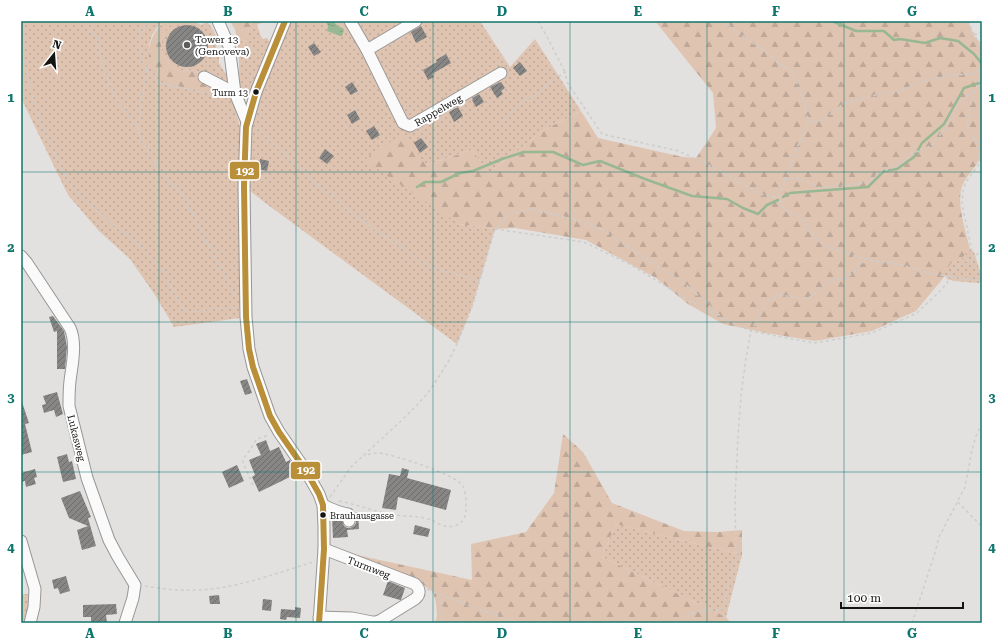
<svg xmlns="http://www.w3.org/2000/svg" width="1003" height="644" viewBox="0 0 1003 644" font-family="'Roboto Serif',serif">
  <defs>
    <pattern id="green-dots" width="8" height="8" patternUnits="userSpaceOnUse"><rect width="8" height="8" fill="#e0c4b2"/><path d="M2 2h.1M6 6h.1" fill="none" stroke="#bfa898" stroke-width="1.8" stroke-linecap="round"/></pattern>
    <pattern id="forest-firs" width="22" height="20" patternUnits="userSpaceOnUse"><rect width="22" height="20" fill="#e0c4b2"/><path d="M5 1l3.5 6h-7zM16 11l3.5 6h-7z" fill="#bfa898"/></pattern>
    <pattern id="water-ripples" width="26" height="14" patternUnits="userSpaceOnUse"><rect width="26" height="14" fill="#98b793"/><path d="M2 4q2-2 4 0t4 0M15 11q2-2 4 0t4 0" fill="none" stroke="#829c7e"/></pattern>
    <pattern id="building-hatch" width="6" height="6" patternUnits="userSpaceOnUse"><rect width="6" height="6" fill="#878685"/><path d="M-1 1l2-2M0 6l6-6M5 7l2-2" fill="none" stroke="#6d6c6c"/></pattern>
  </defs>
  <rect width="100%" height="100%" fill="#e2e1df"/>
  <g fill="url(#green-dots)">
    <path d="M21,21H165L157,28L152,35L149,45L158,77L172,84L191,88L230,95L201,77L196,70C188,71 181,71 174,68C160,60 157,37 169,26C174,22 181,21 187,21C193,21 196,21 201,25L207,22C217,32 218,42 215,55L219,57V63L229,79L225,87L235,93L239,74V51L235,28L244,45L252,21H265L257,25L262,39L267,38L271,43L251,98L235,94L231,95L241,130L244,309H239L240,318L174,327L155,295L130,259L99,231L68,195L21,98Z"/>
    <polygon points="289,21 480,21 510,67 535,39 581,111 544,130 489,173 472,150 426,165 459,224 495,229 472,307 457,344 268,205 250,191 249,132 251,119"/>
    <polygon points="970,249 974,252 979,268 982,274 982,282 978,283 954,281 947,279 944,272 951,263 961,259"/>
    <polygon points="616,524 742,555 726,617 602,557"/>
    <polygon points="21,594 29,594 30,609 27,623 21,623"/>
  </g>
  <g fill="url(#forest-firs)">
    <path d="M165,21H180C177,22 172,24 169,26C157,37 160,60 174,68C181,71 188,71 196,70L201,77L231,95C212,92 174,89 159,78C151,73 148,62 149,53C150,38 154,32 165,21Z"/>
    <polygon points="230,21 252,21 244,45"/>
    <path d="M655,21H968L974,36L982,44V155C977,166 968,174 963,184C955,201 966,231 970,249L961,259L951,263L945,272V276L916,311L872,331L815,341L766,333L723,324L688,304L656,278L586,240L515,228L495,229L459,224L364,160L403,133L426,165L472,150L489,173L544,130L581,111L598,138L683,157L696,158L716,128L713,93Z"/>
    <polygon points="563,434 583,452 612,503 684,531 717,532 742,530 742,555 616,524 602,557 726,617 731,623 522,623 518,622 505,623 435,623 437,616 436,603 433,592 417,580 356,560 357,555 472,580 471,544 526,532 554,493"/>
  </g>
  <path fill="url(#water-ripples)" d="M326,21H333C336,25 340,27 344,29L342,36H340L327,31L328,26Z"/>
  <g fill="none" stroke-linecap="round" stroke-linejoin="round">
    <g stroke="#98b793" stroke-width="2.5">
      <polyline points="832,21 856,31 884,31 894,40 900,39 925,43 940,38 958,41 974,54 982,64"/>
      <polyline points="417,187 425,182 441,182 460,173 473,171 502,159 524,152 553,152 583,165 600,161 645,179 692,196 727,199 743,208 758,214 767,205 778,200"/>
      <polyline points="783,197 790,193 868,187 884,171 897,169 914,157 922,143 944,124 964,88 982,82"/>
    </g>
  </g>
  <g fill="url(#building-hatch)">
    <circle cx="187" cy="46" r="21"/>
    <polygon points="421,26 427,37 416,43 411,32"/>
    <polygon points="314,43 321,52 314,56 308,47"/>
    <polygon points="446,54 451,63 432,74 434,77 428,80 423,70 437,62 436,60"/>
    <polygon points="520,62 527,71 520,76 513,68"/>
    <polygon points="352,82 358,91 351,95 345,87"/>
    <polygon points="501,82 505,88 501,91 503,94 497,98 490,87"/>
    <polygon points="479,94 484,102 476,107 472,100 473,100 472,98"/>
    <polygon points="458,107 463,116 454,122 449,112"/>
    <polygon points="355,110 360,119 352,124 347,115"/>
    <polygon points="374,126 380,135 372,140 366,131"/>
    <polygon points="421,138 428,147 420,153 414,143"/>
    <polygon points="325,149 334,156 327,164 319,158"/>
    <polygon points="260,159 269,161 267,171 258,169"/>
    <polygon points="53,316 64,331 65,336 67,347 65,369 57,369 57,331 54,332 49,317"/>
    <polygon points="247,379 252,393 245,395 240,381"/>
    <polygon points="57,392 63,414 56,417 54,410 44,413 42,405 46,404 43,396"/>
    <polygon points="21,402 22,402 29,423 25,424 32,452 21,455"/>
    <polygon points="266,440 270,451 279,447 286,462 290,460 295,472 291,474 292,476 259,492 252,477 255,475 249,460 261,455 256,444"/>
    <polygon points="67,454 69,462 72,461 76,479 63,482 57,457"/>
    <polygon points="237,465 244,481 229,488 222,472"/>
    <polygon points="402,468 409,470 407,478 451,490 446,510 398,497 396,510 382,508 389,474 400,476"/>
    <polygon points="35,469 37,477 34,478 36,484 26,487 25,481 21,482 21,473"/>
    <polygon points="80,491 91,517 88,518 96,546 82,550 77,530 88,526 69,518 61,498"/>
    <polygon points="354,512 358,512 359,529 347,530 348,537 333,538 332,517 342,520 344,526 347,528 350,528 354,526 356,523"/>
    <polygon points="415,525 430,529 428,537 413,534"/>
    <polygon points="66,576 70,591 60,594 58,588 54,589 52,580"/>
    <polygon points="388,581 405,588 401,600 400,600 383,595"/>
    <polygon points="219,595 220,604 210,604 209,596"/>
    <polygon points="263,599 272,600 271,611 262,610"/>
    <polygon points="116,604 117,614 106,615 107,623 91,623 91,617 83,617 83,605"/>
    <polygon points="295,607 301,608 300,618 287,617 286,620 280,619 281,609 295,610"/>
  </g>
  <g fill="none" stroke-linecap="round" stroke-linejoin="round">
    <g stroke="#989796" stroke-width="13">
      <g id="minor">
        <polyline points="218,21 229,46 235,93 247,122"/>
        <polyline points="285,21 256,92 246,127 244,186 246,317 249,349 253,367 270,416 279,432 306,471 319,494 323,505 324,526 324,549 319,623"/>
        <polyline points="350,21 367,50 403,123 410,126 501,73"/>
        <polyline points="367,50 416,21"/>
        <polyline points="204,77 235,93"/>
        <path d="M21,256L27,263L70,328C77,343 72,365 70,381C69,389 69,398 69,406L87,478L109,540L118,557L135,585L133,598L125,623"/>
        <path d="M323,505C331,509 339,513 348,514L349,521"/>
        <polyline points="21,541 35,589 34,607 30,623"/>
        <path d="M319,617L352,618L372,622H376L381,620L415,599C421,594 420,589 415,584L324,549"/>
      </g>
    </g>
    <g stroke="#cdcdcb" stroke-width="1.5" stroke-dasharray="3 3" stroke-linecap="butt">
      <polyline points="88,21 99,45 103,68 114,95 139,131"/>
      <polyline points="137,21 141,33"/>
      <path d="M150,21C146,26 141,31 140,37C137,51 145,71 156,80C160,83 164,84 168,85L219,96"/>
      <polyline points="538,21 546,35 565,72"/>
      <polyline points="723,21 793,73 805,104 808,123 797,148 779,196 781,205 787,211 796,215 803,221 809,231 819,242 831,248 846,254 874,261 903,265 926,273 982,281"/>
      <polyline points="968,21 971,28 982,49"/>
      <polyline points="974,35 982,32"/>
      <polyline points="21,49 36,110 49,141 66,178 76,190 82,197 109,221 142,247 163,271 182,308 185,311 190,312 236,307"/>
      <polyline points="982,68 981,77 976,88 970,108 967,126 978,144 980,163 966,182 963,190 962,204 973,256 972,260 972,265 973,267 982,280"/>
      <polyline points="147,69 144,84 139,125 139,135 162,175 179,191 190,209 236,297"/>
      <polyline points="502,121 512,111 565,72 567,82 602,134 679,151 730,176 760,194 772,197 779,196"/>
      <polyline points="808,123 825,119 843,104 876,95 900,91 927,80 951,75 974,74 982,68"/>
      <polyline points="256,127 311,179 333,196 350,212 389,239 429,266 439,270 453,273 480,281"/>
      <polyline points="784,180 799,178 820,188 867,183 881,172 897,166 911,154 931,146 946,127 960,102 976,88"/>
      <polyline points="495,229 584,242 633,266 685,298 722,318"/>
      <polyline points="253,485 243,463 243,459 250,450 254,443 257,439 269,435"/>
      <polyline points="330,497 351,467 401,421 417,405 427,394 440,375 448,362 457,344 472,307 495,229 510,214 529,209 554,214 580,221 601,229 684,283 724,319 751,331 814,343 872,333 917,313 942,289 947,283 955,269 982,251"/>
      <path d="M339,501C356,504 372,511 389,514C402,517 416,515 428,519C432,519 435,522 439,524C444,527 452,527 457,525C464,522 466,515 466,507C466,501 466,492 463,486C455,474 395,455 379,453C374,453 369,454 364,456"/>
      <polyline points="958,502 982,527"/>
      <path d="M145,586C163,589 181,591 200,590C238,588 277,573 313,562"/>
      <path d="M427,589C441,595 447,609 440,623"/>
      <polyline points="434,592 459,602 517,623"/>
      <path d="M677,623C692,609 702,610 722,610L736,560L735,499L738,436L741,396L746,358L751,331L767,301L780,295L807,299L816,293L828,281L847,278L866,259"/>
      <polyline points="912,623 934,556 939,537 965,487 972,450 976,436 982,423"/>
    </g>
    <use href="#minor" stroke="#fbfafa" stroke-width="11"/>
    <g stroke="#fff" stroke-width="9">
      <polyline id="bus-1" points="285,21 256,92 246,127 244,186 246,317 249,349 253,367 270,416 279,432 306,471 319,494 323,505 324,549 319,623"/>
    </g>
    <use href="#bus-1" stroke="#ba8f3a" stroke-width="6"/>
  </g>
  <path fill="none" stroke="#0f766e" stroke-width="1" stroke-opacity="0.55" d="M159,21V623M296,21V623M433,21V623M570,21V623M707,21V623M844,21V623M21,172H982M21,322H982M21,472H982"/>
  <circle fill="#5c5c5a" stroke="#fff" stroke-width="1.5" cx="187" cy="45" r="4"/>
  <g fill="#141413" stroke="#fff" stroke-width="1.5">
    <circle cx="256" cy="92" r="3.5"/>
    <circle cx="323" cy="515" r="3.5"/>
  </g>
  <g text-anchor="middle" stroke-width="4" stroke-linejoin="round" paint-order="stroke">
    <g font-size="9" fill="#141413" stroke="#fff" text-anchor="end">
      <text x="248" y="96">Turm 13</text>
      <text x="330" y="519" text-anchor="start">Brauhausgasse</text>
    </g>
    <g font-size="10" fill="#141413" stroke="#fff" text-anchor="start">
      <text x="195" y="43">Tower 13<tspan x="195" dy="12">(Genoveva)</tspan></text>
    </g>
    <g font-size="10" fill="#141413" stroke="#fff">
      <text transform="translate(438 110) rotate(-30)" y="4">Rappelweg</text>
      <text transform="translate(77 438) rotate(76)" y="4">Lukasweg</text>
      <text transform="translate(369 567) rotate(21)" y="4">Turmweg</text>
    </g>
  </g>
  <g stroke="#fff" stroke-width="1.5">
    <rect x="229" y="161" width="31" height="19" rx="4" fill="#ba8f3a"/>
    <rect x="290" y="461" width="31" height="19" rx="4" fill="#ba8f3a"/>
  </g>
  <g font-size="11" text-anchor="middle" font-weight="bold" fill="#fff">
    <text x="245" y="175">192</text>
    <text x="306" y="474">192</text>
  </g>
  <rect width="1003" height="644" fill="none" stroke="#ffffff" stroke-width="44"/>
  <g transform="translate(54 54) rotate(17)" stroke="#ffffff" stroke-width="3" paint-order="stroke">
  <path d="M0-3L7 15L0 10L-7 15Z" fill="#141413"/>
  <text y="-6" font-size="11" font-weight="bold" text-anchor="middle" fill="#141413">N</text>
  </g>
  <path d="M841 602v6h122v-6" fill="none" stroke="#141413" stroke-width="2"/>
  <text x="847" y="602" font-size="12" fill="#141413" stroke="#ffffff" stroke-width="3" paint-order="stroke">100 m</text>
  <rect x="22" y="22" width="959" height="600" fill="none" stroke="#0f766e" stroke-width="1.5"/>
  <g font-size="13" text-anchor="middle" font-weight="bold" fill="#0f766e">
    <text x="90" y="16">A</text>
    <text x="228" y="16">B</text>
    <text x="364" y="16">C</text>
    <text x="502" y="16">D</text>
    <text x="638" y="16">E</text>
    <text x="776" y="16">F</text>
    <text x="912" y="16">G</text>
    <text x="11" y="102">1</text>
    <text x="992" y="102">1</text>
    <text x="11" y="252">2</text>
    <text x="992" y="252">2</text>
    <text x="11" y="402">3</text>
    <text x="992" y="402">3</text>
    <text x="11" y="552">4</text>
    <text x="992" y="552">4</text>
    <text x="90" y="638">A</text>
    <text x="228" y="638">B</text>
    <text x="364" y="638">C</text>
    <text x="502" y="638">D</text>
    <text x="638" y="638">E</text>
    <text x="776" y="638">F</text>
    <text x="912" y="638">G</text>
  </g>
</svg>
